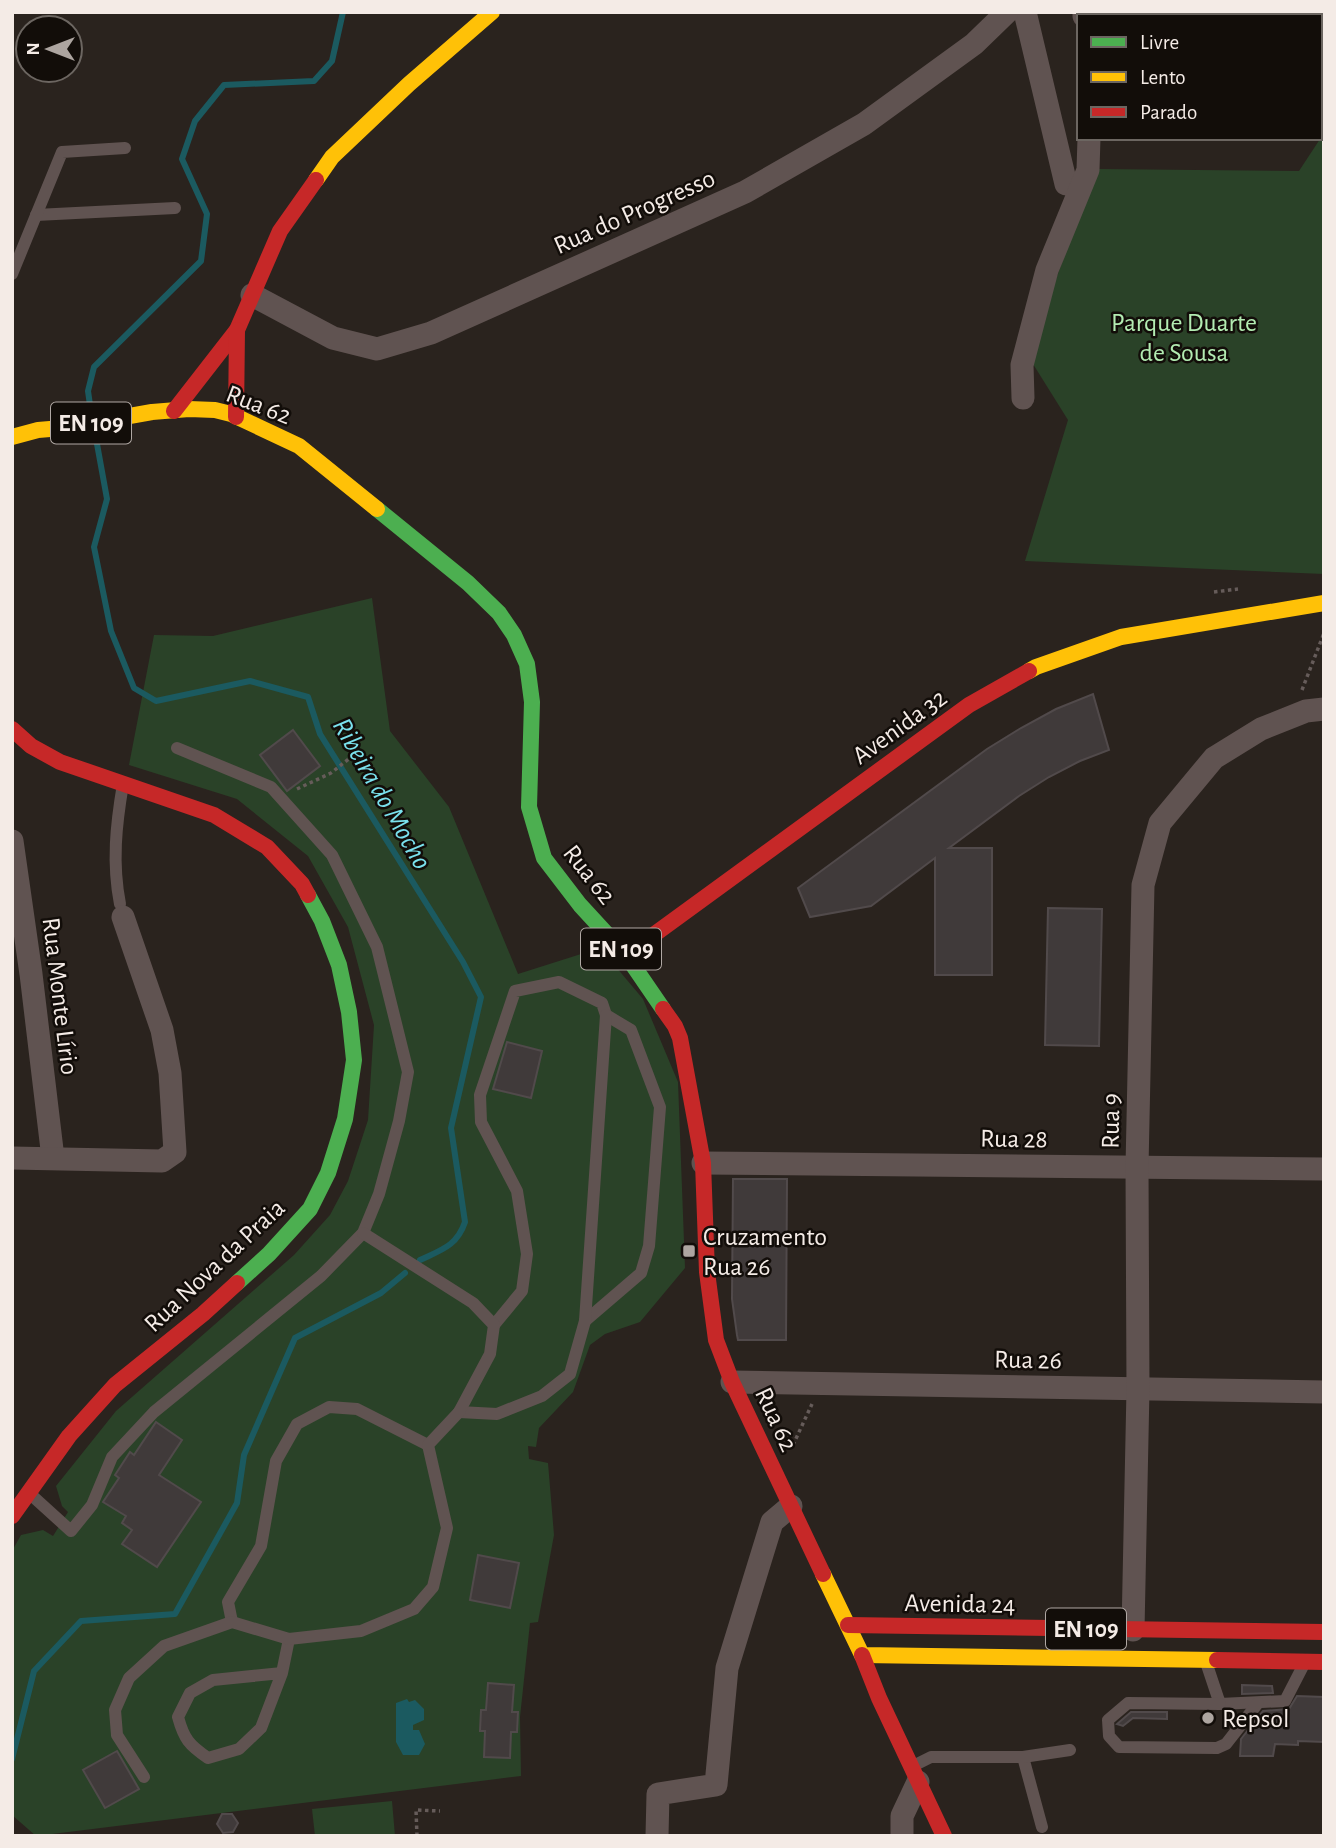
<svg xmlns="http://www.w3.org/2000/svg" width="1336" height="1848" viewBox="0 0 1336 1848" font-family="'Alegreya Sans',sans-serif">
  <rect width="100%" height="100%" fill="#2a231e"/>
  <g fill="#2a4228">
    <polygon points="1324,133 1324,574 1025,561 1068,420 1028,356 1096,169 1299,171"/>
    <polygon points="372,598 390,731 449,807 518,974 600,948 643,999 678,1082 685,1268 640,1322 605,1334 590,1345 573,1392 539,1428 536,1447 528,1446 529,1459 548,1463 554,1535 538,1622 530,1623 520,1717 521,1776 36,1836 12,1815 12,1551 21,1535 43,1530 53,1536 68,1512 62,1506 56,1486 116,1411 294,1255 330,1215 348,1181 368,1120 374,1025 348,927 308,856 237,799 129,765 154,635 213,636"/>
    <polygon points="392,1801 395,1836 315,1836 312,1809"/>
  </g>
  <polygon fill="#1b5a60" points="407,1699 409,1702 415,1700 424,1709 424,1720 413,1725 413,1730 419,1730 425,1744 419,1755 403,1755 396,1742 396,1703"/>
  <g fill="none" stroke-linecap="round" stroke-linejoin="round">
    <g stroke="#1b5a60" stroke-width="6">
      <polyline points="91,412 88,391 94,367 201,261 207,214 182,159 195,121 224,85 314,81 332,61 343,12"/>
      <path d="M95,433L107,499L94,547L111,631L134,688L156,701L250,681L308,697L320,734L463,962L481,997L451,1128L465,1222C457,1246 441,1250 420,1260"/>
      <polyline points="12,1759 34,1671 81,1621 175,1614 237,1503 244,1455 295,1338 381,1293 405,1273"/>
    </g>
  </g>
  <g fill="#403a3a" stroke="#514a4b" stroke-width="2">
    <polygon points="1093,694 1109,750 1080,761 1049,777 1019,796 949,848 992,848 992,975 935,975 935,858 871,906 810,917 798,888 987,749 1021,728 1056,709"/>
    <polygon points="293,730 320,766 287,791 260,755"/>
    <polygon points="1048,908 1102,909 1099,1046 1045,1045"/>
    <polygon points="507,1042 542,1051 531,1098 493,1089"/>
    <polygon points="733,1179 787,1179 786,1340 738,1340 737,1335 732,1299"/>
    <polygon points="156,1422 182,1440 159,1475 201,1502 157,1567 122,1544 132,1530 122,1523 126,1516 103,1502 119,1478 115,1475 130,1452 134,1455"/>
    <polygon points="478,1555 519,1563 510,1608 470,1600"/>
    <polygon points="488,1683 514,1685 512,1712 518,1712 517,1732 511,1732 510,1758 484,1757 485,1731 480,1731 481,1710 486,1710"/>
    <polygon points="1242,1685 1272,1686 1273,1693 1242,1694"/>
    <polygon points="1297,1696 1324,1697 1324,1742 1298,1741 1298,1745 1275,1744 1273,1756 1240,1756 1241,1739 1263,1711 1289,1709"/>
    <polygon points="1131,1712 1167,1712 1167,1719 1133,1718 1123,1726 1117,1724"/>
    <polygon points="117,1751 139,1789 105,1808 83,1770"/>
    <polygon points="222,1814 232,1814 238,1823 233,1832 223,1833 217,1824"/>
  </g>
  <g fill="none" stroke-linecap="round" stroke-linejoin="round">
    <g stroke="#665c5a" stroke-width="3.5" stroke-dasharray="3.5 3.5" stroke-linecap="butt">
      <polyline points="1214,592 1238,589"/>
      <polyline points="1302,690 1324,633"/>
      <polyline points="297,789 331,773 360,750"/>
      <polyline points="793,1445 812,1404"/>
      <polyline points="417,1836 416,1810 440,1811"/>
    </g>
    <g stroke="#605351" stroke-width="12">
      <polyline points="36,215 175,208"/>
      <polyline points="12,274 62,152 125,148"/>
      <path d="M120,904C112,863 116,825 123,784"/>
      <polyline points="494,1325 522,1291 527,1254 517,1191 481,1122 480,1095 515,991 559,982 602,1003 606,1015 631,1030 660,1107 649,1246 641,1273 585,1321"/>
      <polyline points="459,1412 497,1414 542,1396 570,1374 585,1321 606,1015"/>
      <polyline points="28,1492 71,1531 92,1505 112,1457 154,1412 321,1276 363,1233 379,1194 399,1121 408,1072 377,947 332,855 271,787 177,748"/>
      <polyline points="232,1622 228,1602 261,1546 276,1461 297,1424 329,1407 357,1409 428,1445"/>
      <polyline points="1207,1665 1220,1704 1285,1701 1303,1666"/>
      <path d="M282,1673L261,1728L239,1749L208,1758C189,1745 184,1739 178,1717L190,1693L213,1680L282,1673L289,1639"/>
      <polyline points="1220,1704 1128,1703 1108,1720 1109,1736 1119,1747 1217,1748 1226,1744 1258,1703"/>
      <polyline points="1023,1757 1042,1827"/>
      <polyline points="911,1767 931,1757 1023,1757 1070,1750"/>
      <polyline points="144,1777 117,1735 115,1710 129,1678 164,1646 232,1622 289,1639 361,1631 414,1609 433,1587 447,1528 428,1445 459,1412 490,1354 494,1325 473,1303 363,1233"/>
    </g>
    <g stroke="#605351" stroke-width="23">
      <polyline points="1025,12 1066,184"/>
      <polyline points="1084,12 1084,16"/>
      <polyline points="252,295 333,338 377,349 431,333 745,192 864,124 974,44 1007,12"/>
      <polyline points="1023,398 1022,365 1047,270 1088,170 1089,138"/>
      <polyline points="12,841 31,974 53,1158"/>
      <polyline points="12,1158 162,1161 175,1152 170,1073 162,1030 123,917"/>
      <polyline points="703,1163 1324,1169"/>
      <polyline points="732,1382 1324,1392"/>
      <polyline points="1133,1630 1138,1389 1137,1167 1143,885 1160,823 1214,758 1261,729 1306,711 1324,709"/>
      <polyline points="657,1836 658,1794 716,1785 727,1668 772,1522 791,1506"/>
      <polyline points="902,1836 902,1816 918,1782"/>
    </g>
    <g stroke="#4caf50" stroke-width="16">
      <polyline points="377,509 468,583 499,613 514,635 527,664 532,702 529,807 544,858 580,905 626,955 663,1009"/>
      <polyline points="237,1283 269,1254 310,1209 328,1173 345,1119 354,1060 349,1012 339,965 322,921 308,895"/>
    </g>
    <g stroke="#ffc107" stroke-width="16">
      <polyline points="316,180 332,157 409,84 492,12"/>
      <polyline points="12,437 38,430 62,428 152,412 189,409 215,410 231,414 299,446 377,509"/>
      <polyline points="1029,671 1036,667 1121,637 1324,603"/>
      <polyline points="823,1574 862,1655 1217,1660"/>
    </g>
    <g stroke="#c62828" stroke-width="16">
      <polyline points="174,411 237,330 280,231 316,180"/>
      <polyline points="236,417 237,330"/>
      <polyline points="12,729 31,746 60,762 214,815 267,847 302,884 308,895"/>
      <polyline points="626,955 969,705 1029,671"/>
      <polyline points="663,1009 675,1026 680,1038 703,1163 707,1272 716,1340 732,1382 823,1574"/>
      <polyline points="12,1516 69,1436 115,1385 203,1314 237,1283"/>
      <polyline points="848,1625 1324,1632"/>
      <polyline points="862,1655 879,1698 944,1836"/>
      <polyline points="1217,1660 1324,1662"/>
    </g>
  </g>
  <g fill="#ada5a0" stroke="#120d09" stroke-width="2.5">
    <rect x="682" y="1244" width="14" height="14" rx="3.5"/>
    <circle cx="1208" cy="1718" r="7"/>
  </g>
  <g text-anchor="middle" stroke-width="5" stroke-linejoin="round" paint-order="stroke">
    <g fill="#120d09" stroke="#b0a8a4" stroke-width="2">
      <rect x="51" y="402.5" width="80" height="41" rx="5"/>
      <rect x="581" y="928.5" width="80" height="41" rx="5"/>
      <rect x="1046" y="1608.5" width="80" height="41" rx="5"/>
    </g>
    <g font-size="24" font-weight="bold" fill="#f4ebe6">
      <text x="91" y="431">EN 109</text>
      <text x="621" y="957">EN 109</text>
      <text x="1086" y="1637">EN 109</text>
    </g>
    <g font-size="26" fill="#f4ebe6" stroke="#120d09">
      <text transform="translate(634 211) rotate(-24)" y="9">Rua do Progresso</text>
      <text transform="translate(259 404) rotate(21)" y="9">Rua 62</text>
      <text transform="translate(899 726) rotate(-36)" y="9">Avenida 32</text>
      <text transform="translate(590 874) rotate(52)" y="9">Rua 62</text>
      <text transform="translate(61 996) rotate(83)" y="9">Rua Monte Lírio</text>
      <text transform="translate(1110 1121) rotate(-89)" y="9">Rua 9</text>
      <text transform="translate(1014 1138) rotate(1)" y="9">Rua 28</text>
      <text transform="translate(214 1265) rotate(-43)" y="9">Rua Nova da Praia</text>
      <text transform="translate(1028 1359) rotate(1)" y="9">Rua 26</text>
      <text transform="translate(777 1419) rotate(65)" y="9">Rua 62</text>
      <text transform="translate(960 1603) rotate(1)" y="9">Avenida 24</text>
    </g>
    <g font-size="26" fill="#b3ecb2" stroke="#120d09">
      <text x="1184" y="331">Parque Duarte<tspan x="1184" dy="30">de Sousa</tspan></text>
    </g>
    <g font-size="26" fill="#f4ebe6" stroke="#120d09" text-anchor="start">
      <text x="703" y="1245">Cruzamento<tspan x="703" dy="30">Rua 26</tspan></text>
      <text x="1222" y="1727">Repsol</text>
    </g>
    <g font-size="28" font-style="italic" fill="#7ae1ed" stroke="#120d09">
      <text transform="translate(383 793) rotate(60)" y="10">Ribeira do Mocho</text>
    </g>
  </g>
  <rect width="1336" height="1848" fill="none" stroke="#f4ebe6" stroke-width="28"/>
  <rect x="1077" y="14" width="245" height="126" fill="#120d09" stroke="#6c6661" stroke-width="2"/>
  <rect x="1091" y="37" width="35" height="10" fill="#4caf50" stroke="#6c6661" stroke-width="2"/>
  <text x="1140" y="49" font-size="21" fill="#f4ebe6">Livre</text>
  <rect x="1091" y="72" width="35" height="10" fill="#ffc107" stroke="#6c6661" stroke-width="2"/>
  <text x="1140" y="84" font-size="21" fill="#f4ebe6">Lento</text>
  <rect x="1091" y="107" width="35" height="10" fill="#c62828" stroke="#6c6661" stroke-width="2"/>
  <text x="1140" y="119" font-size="21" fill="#f4ebe6">Parado</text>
  <g transform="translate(49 49) rotate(270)"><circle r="33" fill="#120d09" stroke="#6c6661" stroke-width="2"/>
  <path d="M0-5L12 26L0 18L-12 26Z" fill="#ada5a0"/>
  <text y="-10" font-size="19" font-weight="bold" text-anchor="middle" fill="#f4ebe6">N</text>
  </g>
</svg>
